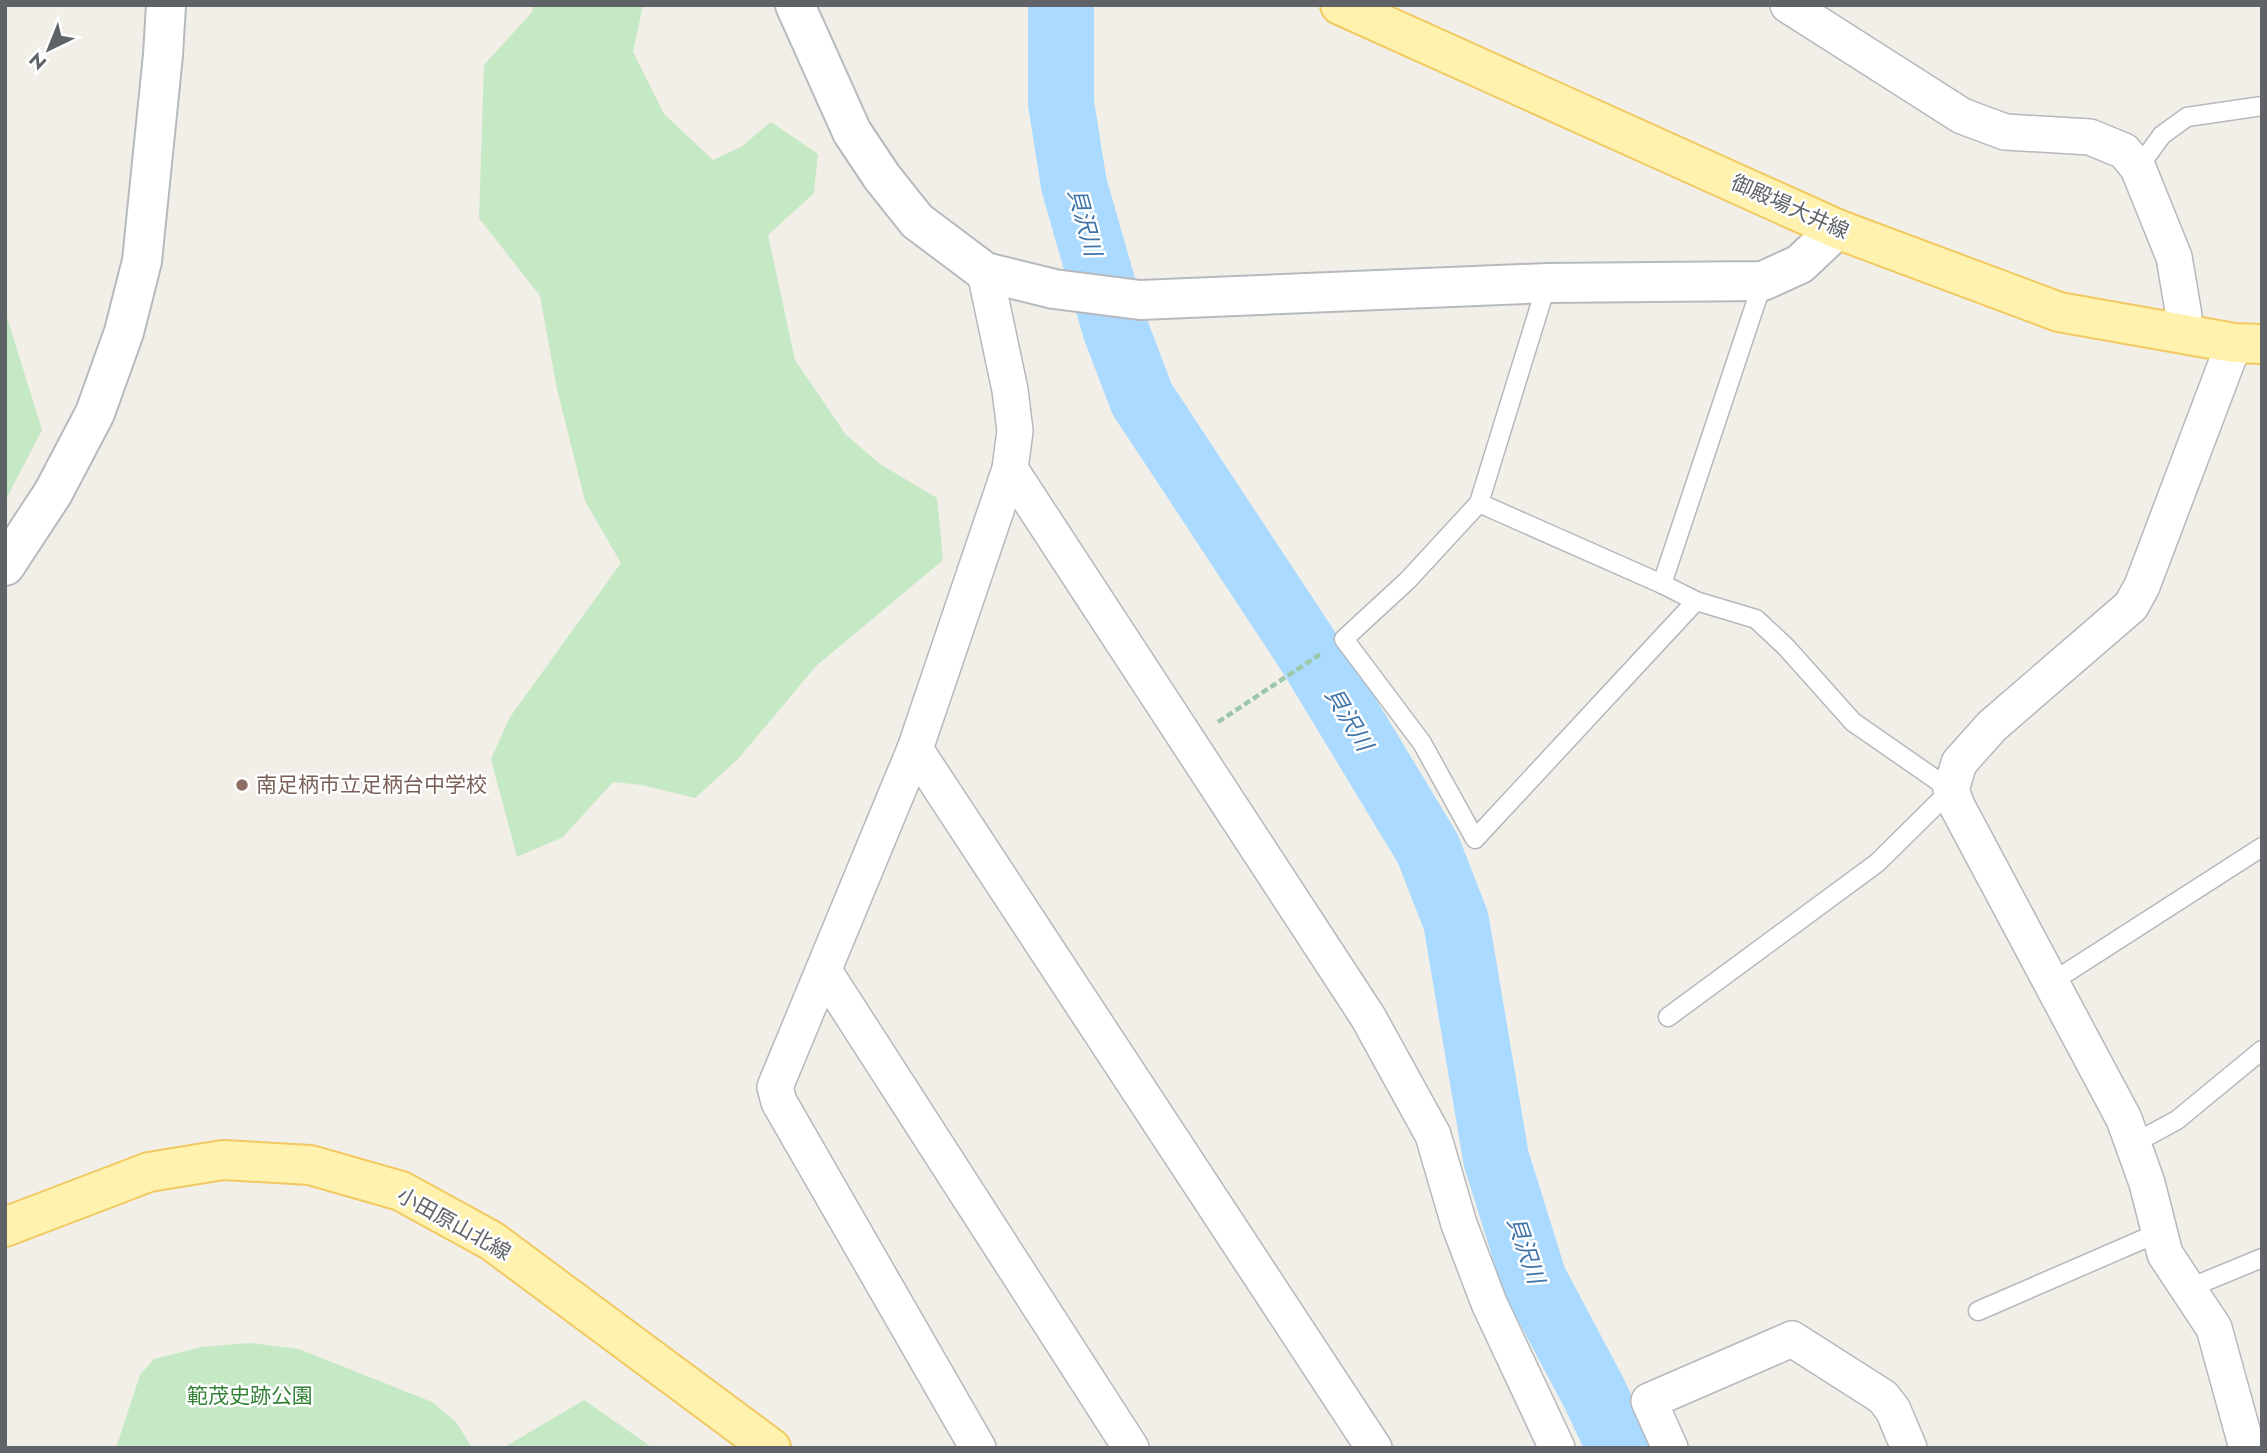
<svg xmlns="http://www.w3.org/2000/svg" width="2267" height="1453" viewBox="0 0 2267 1453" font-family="Jost,'Noto Sans JP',sans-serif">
  <rect width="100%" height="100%" fill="#f1efe8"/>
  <g fill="#c5e8c5">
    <polygon points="531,5 643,5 633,52 664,114 713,160 741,147 771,122 818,154 814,193 768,235 795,360 846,435 880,464 937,498 943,560 816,666 738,759 695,798 642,785 613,782 563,837 517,857 491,759 510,717 621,563 585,501 557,389 540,296 479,218 484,65 533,11"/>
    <polygon points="5,311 42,430 5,501"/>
    <polygon points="250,1343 299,1349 432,1402 456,1422 472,1448 116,1448 140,1375 154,1359 202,1347"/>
    <polygon points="584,1400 653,1448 503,1448"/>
  </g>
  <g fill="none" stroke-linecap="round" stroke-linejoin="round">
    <polyline stroke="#aadaff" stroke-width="66" points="1061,5 1061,103 1074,185 1115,328 1142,399 1312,657 1428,849 1456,921 1496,1158 1534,1280 1594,1393 1620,1448"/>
    <g stroke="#b5b8bc" stroke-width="21">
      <g id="lane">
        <polyline points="2138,168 2162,135 2187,117 2262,106"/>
        <polyline points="1547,283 1479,503 1408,580 1344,639 1422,743 1475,839 1696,601"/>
        <polyline points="1479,503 1662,584 1763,281"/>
        <polyline points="1662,584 1696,601 1756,619 1786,647 1853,722 1951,790 1877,863 1668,1017"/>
        <polyline points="2052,982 2262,847"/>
        <polyline points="2133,1144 2177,1120 2262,1050"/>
        <polyline points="2187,1289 2262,1258"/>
        <polyline points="1978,1311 2160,1232"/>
      </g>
    </g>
    <g stroke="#b5b8bc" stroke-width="38">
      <g id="street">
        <polyline points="1788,5 1962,116 2005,132 2090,137 2124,151 2138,168 2174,257 2184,316 2183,334"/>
        <polyline points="2234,343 2142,586 2131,606 1992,726 1959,763 1951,790 1957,806 2124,1119 2147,1183 2165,1254 2214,1328 2247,1448"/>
        <polyline points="1010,469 1368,1017 1433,1135 1459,1224 1489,1303 1557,1448"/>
        <polyline points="915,749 1374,1448"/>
        <polyline points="824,971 1131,1448"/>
        <polyline points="978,1448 779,1102 775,1087 915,749 1010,469 1015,431 1010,390 985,272"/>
        <polyline points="1670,1448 1649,1401 1792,1339 1883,1397 1893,1410 1909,1448"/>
      </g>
    </g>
    <g stroke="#b6babf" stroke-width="42">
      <g id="secondary">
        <polyline points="795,5 852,132 882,177 917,221 985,272 1054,289 1140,300 1547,283 1763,281 1800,264 1837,229"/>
        <polyline points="5,566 53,493 95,413 124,332 142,261 163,55 166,5"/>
      </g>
    </g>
    <g stroke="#f2c960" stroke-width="42">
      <g id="primary">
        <polyline points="1340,5 1837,229 2059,312 2234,343 2262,344"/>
        <polyline points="5,1227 149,1172 223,1160 310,1165 401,1191 492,1241 771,1448"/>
      </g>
    </g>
    <polyline stroke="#9cc7a9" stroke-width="4.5" stroke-dasharray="7 3.5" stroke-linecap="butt" points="1218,722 1322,653"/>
    <use href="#lane" stroke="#fff" stroke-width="18"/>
    <use href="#street" stroke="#fff" stroke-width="35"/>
    <use href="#secondary" stroke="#fff" stroke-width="38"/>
    <use href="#primary" stroke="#fff2af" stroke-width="38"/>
  </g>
  <circle fill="#8d6e63" stroke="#fff" stroke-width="2.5" cx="242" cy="785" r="7"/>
  <g text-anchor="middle" stroke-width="5" stroke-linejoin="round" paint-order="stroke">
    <g font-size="21" fill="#5f6368" stroke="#fff">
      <text transform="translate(1790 207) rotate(24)" y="7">御殿場大井線</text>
      <text transform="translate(454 1224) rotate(29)" y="7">小田原山北線</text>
    </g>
    <g font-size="21" fill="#785e54" stroke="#fff" text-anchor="start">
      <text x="256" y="792">南足柄市立足柄台中学校</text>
    </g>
    <g font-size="21" fill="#348238" stroke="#fff">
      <text x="250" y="1403">範茂史跡公園</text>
    </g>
    <g font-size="23" font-style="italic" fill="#4174aa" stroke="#fff">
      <text transform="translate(1085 222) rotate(75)" y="8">貝沢川</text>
      <text transform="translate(1349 719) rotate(59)" y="8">貝沢川</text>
      <text transform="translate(1526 1250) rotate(71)" y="8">貝沢川</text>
    </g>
  </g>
  <rect width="2267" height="1453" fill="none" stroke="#5f6368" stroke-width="14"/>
  <g transform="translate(49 49) rotate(223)" stroke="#ffffff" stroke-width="5" paint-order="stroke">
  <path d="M0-5L12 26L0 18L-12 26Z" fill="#5f6368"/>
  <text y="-10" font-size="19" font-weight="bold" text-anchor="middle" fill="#5f6368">N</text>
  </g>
</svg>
